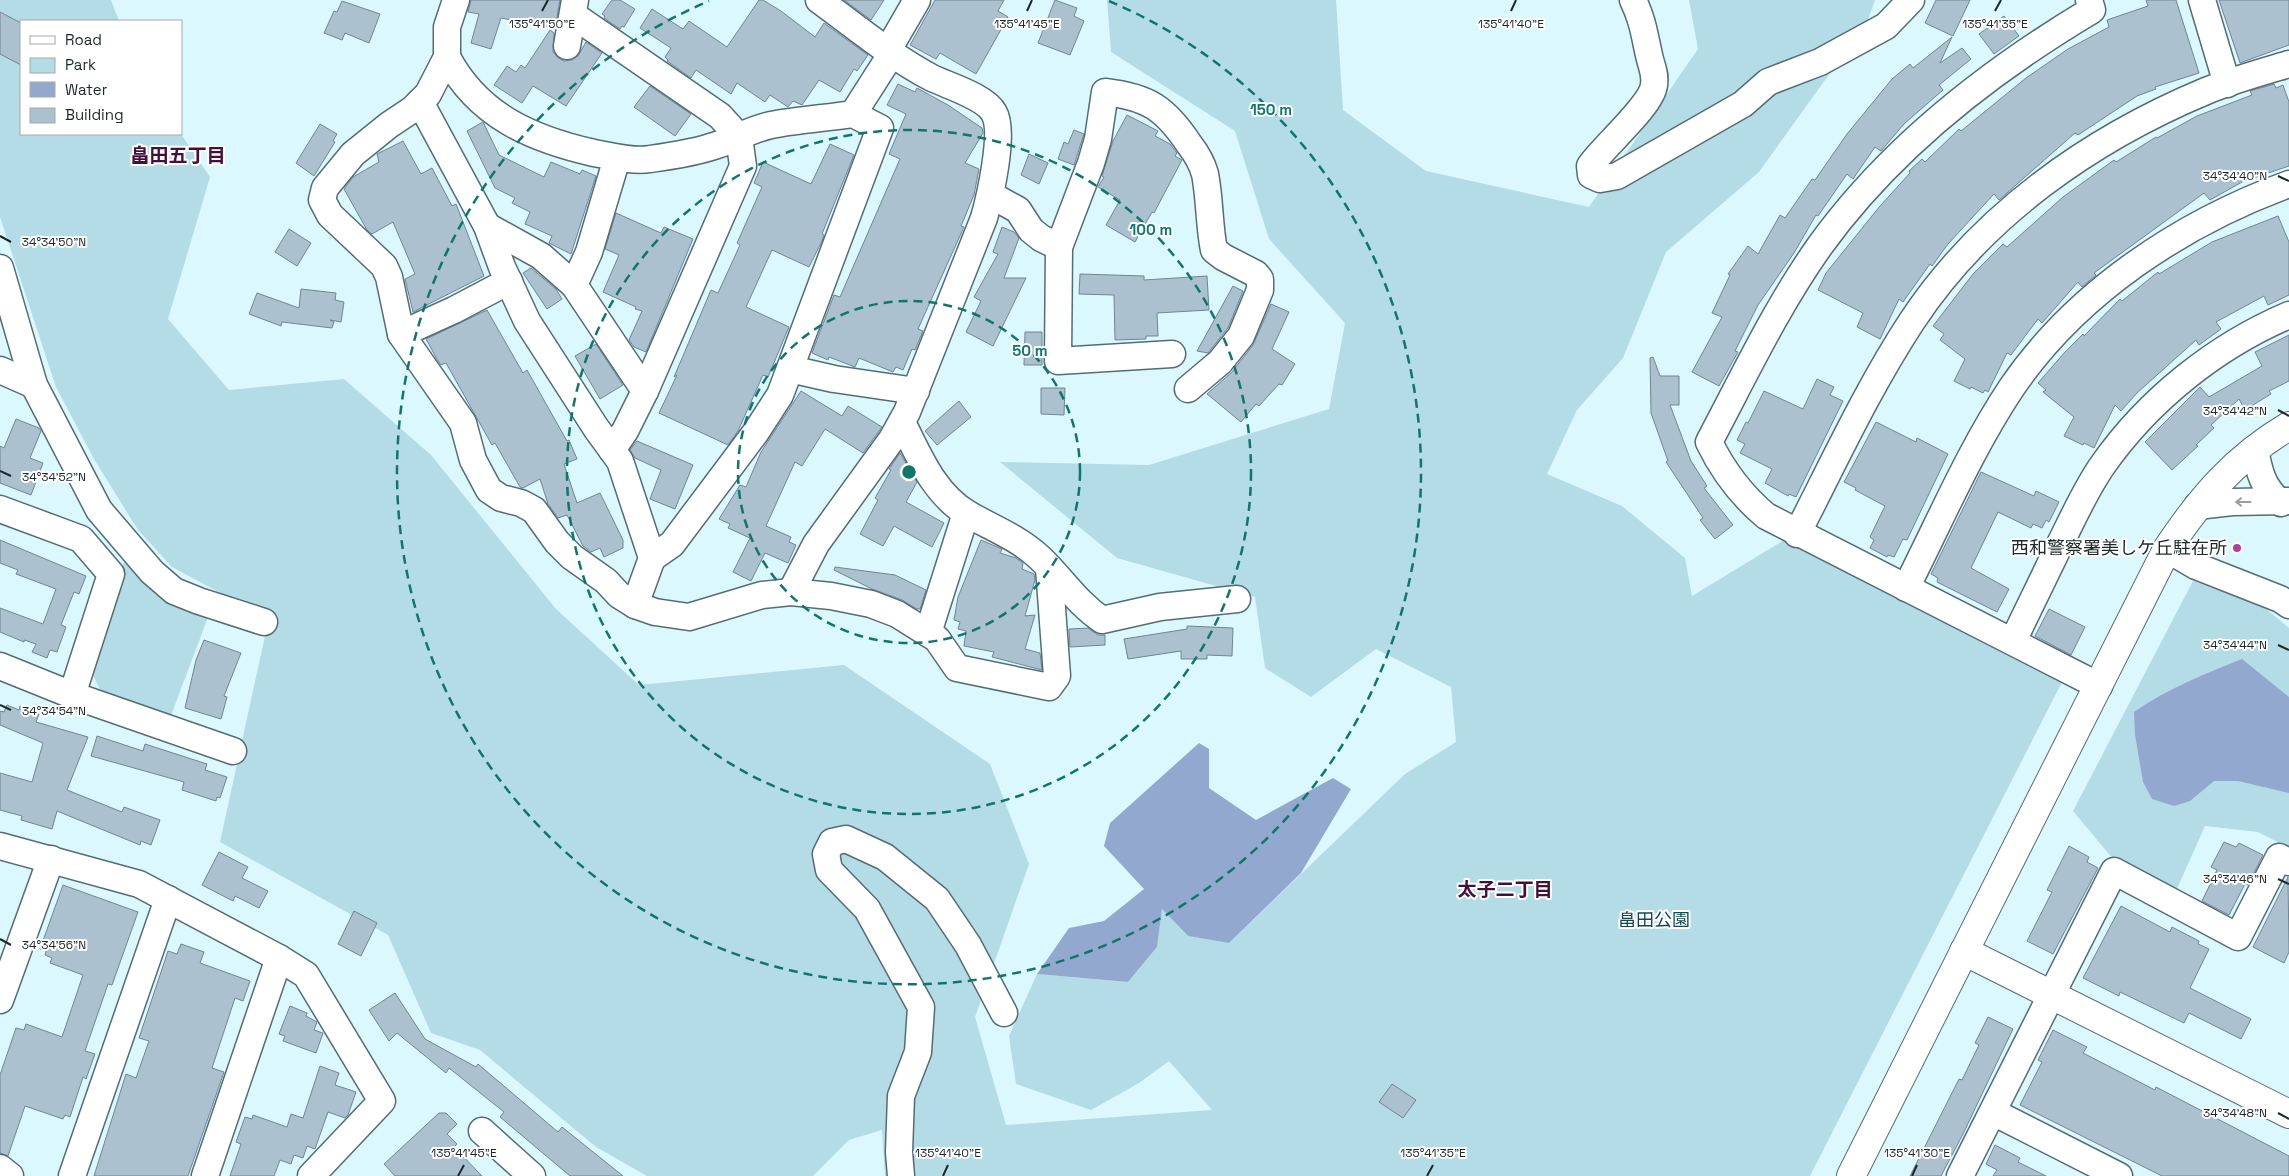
<svg xmlns="http://www.w3.org/2000/svg" width="2289" height="1176" viewBox="0 0 2289 1176" font-family="'Space Grotesk','Noto Sans JP',sans-serif">
  <rect width="100%" height="100%" fill="#dbf8ff"/>
  <g fill="#b4dce7">
    <polygon points="0,0 111,0 119,21 21,21 21,134 181,134 210,177 168,319 229,390 344,379 431,455 556,609 639,685 844,665 990,764 1029,864 975,1017 1006,1125 1212,1110 1169,1061 1139,1083 1091,1110 1016,1084 1009,1036 1037,974 1128,982 1157,947 1162,909 1188,936 1229,943 1405,774 1456,742 1451,687 1376,649 1311,697 1265,668 1255,597 1117,558 1000,462 1149,465 1329,409 1345,323 1269,239 1235,131 1111,52 1107,0 1336,0 1343,110 1426,171 1589,207 1698,49 1689,0 1875,0 1868,20 1759,172 1666,252 1623,358 1577,410 1547,474 1622,506 1685,558 1692,596 1784,540 2062,682 1810,1176 885,1176 882,1130 849,1140 813,1176 647,1176 596,1147 480,1050 431,1033 388,935 220,842 270,613 228,597 172,567 138,530 94,459 56,387 0,217"/>
    <polygon points="125,558 210,612 170,718 103,696 92,673"/>
    <polygon points="2193,581 2264,607 2289,628 2289,848 2258,832 2205,826 2176,891 2113,859 2073,811"/>
  </g>
  <g fill="#93a8cf">
    <path d="M2242,659L2289,697V793L2238,781H2214L2190,801L2174,806L2152,799L2143,782L2135,735L2134,712C2168,688 2205,674 2242,659Z"/>
    <polygon points="1199,743 1209,749 1209,788 1256,820 1333,778 1351,789 1301,873 1229,943 1188,936 1162,909 1157,947 1128,982 1037,974 1069,928 1104,921 1144,889 1104,846 1110,823"/>
  </g>
  <g fill="#abc1d0" stroke="#718593">
    <polygon points="471,0 560,0 555,28 501,18 491,49 471,43 479,14 468,12"/>
    <polygon points="612,0 620,0 635,9 624,27 622,26 620,29 604,18 605,16 602,14"/>
    <polygon points="759,0 763,0 781,11 815,37 824,23 868,55 857,71 854,69 840,92 819,80 802,105 793,101 788,107 770,95 765,102 737,83 731,94 696,70 691,78 667,61 668,60 665,57 671,48 640,28 652,9 683,29 689,21 727,47"/>
    <polygon points="844,0 884,0 871,20"/>
    <polygon points="935,0 1004,0 998,11 1008,17 976,74 940,53 936,59 910,45"/>
    <polygon points="1055,0 1077,8 1074,16 1084,21 1070,55 1038,43"/>
    <polygon points="1936,0 1970,0 1953,36 1925,23"/>
    <polygon points="2146,0 2176,0 2199,73 2155,87 2156,89 2137,96 2078,135 2075,133 1999,200 1994,194 1948,244 1932,266 1930,264 1903,302 1899,299 1880,339 1857,327 1863,313 1818,290 1826,273 1880,206 1910,173 1909,171 1922,159 1925,162 1959,129 1961,131 2026,78 2068,49 2109,27 2107,20 2148,6"/>
    <polygon points="2219,0 2289,0 2289,45 2240,63"/>
    <polygon points="342,1 380,14 369,43 345,33 342,40 324,33 334,11 337,12"/>
    <polygon points="0,12 21,23 21,65 0,54"/>
    <polygon points="2004,16 2019,36 1994,54 1979,34"/>
    <polygon points="550,30 554,33 553,52 557,57 564,61 572,60 578,56 586,42 602,53 566,106 533,86 522,103 494,85 507,66 516,72 521,65 525,68"/>
    <polygon points="1952,37 1940,63 1962,48 1971,59 1939,85 1943,90 1904,124 1881,151 1875,147 1853,179 1847,174 1818,216 1816,215 1794,253 1758,305 1735,351 1738,352 1719,386 1692,372 1722,317 1712,313 1730,275 1728,274 1748,246 1758,254 1780,215 1785,218 1812,179 1815,180 1847,134 1892,79 1910,64 1913,68"/>
    <polygon points="898,84 915,92 917,88 948,105 982,128 983,133 965,163 979,169 974,195 961,226 964,227 918,329 923,331 915,350 912,349 903,370 896,367 893,372 859,358 855,367 829,357 828,360 812,353 834,295 840,297 900,159 889,154 906,114 887,105"/>
    <polygon points="2274,84 2276,88 2283,85 2289,102 2289,166 2242,182 2210,200 2204,193 2094,273 2096,275 2082,287 2078,282 2042,323 2038,319 2011,355 2007,353 1988,392 1985,390 1983,393 1971,387 1970,389 1954,381 1965,359 1940,340 1944,334 1933,326 1973,274 2003,244 2007,247 2063,197 2114,160 2116,162 2156,137 2157,138 2197,116 2252,95 2250,91"/>
    <polygon points="650,86 691,114 675,136 634,107"/>
    <polygon points="1127,115 1158,131 1155,136 1170,144 1177,153 1175,156 1182,160 1154,213 1152,212 1135,242 1106,225 1120,200 1098,187 1104,177 1102,176 1113,141"/>
    <polygon points="483,122 499,155 544,177 551,162 580,174 582,170 596,176 571,254 549,243 552,236 525,224 530,212 512,203 515,198 495,188 467,131"/>
    <polygon points="320,124 337,134 333,141 335,142 314,176 296,163"/>
    <polygon points="1074,130 1084,134 1074,165 1058,159 1064,142 1068,144"/>
    <polygon points="403,141 421,174 432,168 452,206 456,204 484,276 413,312 405,279 415,274 393,222 372,234 367,230 344,189 353,177 379,162 377,154"/>
    <polygon points="830,144 854,155 822,234 824,235 822,241 809,267 772,250 746,307 789,327 768,377 763,375 738,431 728,445 659,413 677,375 674,377 711,290 718,293 740,245 737,243 762,187 754,183 763,162 811,184"/>
    <polygon points="1029,154 1048,163 1039,184 1021,175"/>
    <polygon points="616,213 661,233 664,227 693,239 646,352 634,347 629,340 642,311 635,309 636,307 603,292 619,255 605,249"/>
    <polygon points="2278,216 2289,242 2289,295 2268,305 2264,296 2216,322 2221,329 2199,345 2196,340 2137,393 2121,411 2115,405 2094,448 2084,443 2083,445 2064,436 2074,417 2043,392 2046,390 2038,383 2065,352 2083,334 2084,336 2120,299 2122,301 2158,272 2159,274 2212,242"/>
    <polygon points="1002,227 1014,232 1019,238 1004,278 1026,278 993,346 966,332 981,301 974,297 998,254 993,252"/>
    <polygon points="289,229 311,243 297,266 275,252"/>
    <polygon points="531,268 556,289 562,299 547,309 523,273"/>
    <polygon points="1080,274 1144,276 1144,280 1207,276 1209,310 1157,313 1158,336 1146,336 1146,339 1115,340 1114,295 1079,294"/>
    <polygon points="1233,286 1243,291 1228,328 1208,353 1197,351"/>
    <polygon points="301,289 336,293 335,300 344,302 341,322 330,320 334,322 332,328 282,322 281,326 249,314 257,293 299,308"/>
    <polygon points="1271,304 1289,312 1272,349 1295,364 1282,385 1279,384 1259,406 1256,404 1241,422 1207,394 1232,372 1253,345"/>
    <polygon points="487,310 523,373 527,370 567,441 569,440 577,459 564,464 577,503 600,493 623,540 623,548 604,557 600,548 591,552 583,546 567,515 558,518 548,504 540,479 523,488 520,487 495,443 492,445 446,363 441,365 438,361 426,339"/>
    <polygon points="1025,332 1042,332 1042,365 1024,365"/>
    <polygon points="2289,335 2289,381 2269,391 2271,394 2245,410 2239,399 2211,425 2214,428 2196,445 2198,446 2172,470 2145,442 2200,387 2209,397 2262,366 2255,352"/>
    <polygon points="596,344 623,385 600,399 575,356"/>
    <polygon points="1653,357 1660,376 1679,376 1679,405 1670,405 1691,461 1707,486 1704,488 1733,525 1715,539 1700,520 1703,518 1666,462 1668,461 1651,413 1650,358"/>
    <polygon points="1817,379 1834,387 1830,395 1843,401 1796,497 1789,494 1788,496 1765,483 1772,469 1740,453 1745,444 1737,440 1746,422 1748,423 1764,391 1803,409"/>
    <polygon points="1041,388 1065,388 1064,415 1041,414"/>
    <polygon points="801,391 842,416 848,406 882,427 863,453 825,429 802,466 795,462 766,526 791,537 789,542 796,545 788,563 765,553 751,581 733,572 750,538 728,528 730,524 719,519 740,485 746,487 761,452"/>
    <polygon points="959,401 971,417 937,445 925,431"/>
    <polygon points="16,419 39,428 41,431 30,458 43,463 31,495 0,483 0,446 4,448"/>
    <polygon points="1876,422 1916,442 1917,438 1948,454 1907,540 1903,539 1894,557 1888,555 1887,557 1870,548 1874,540 1870,537 1885,506 1855,490 1856,488 1844,482"/>
    <polygon points="637,441 693,465 675,509 650,499 661,470 635,458 630,450"/>
    <polygon points="900,453 917,482 906,502 944,523 932,547 894,526 883,546 860,534 878,500 875,498 891,470 889,469"/>
    <polygon points="1981,472 2034,496 2036,491 2059,502 2049,522 2046,520 2042,528 2033,524 2031,528 1998,512 1971,568 2009,589 1997,612 1937,582 1938,578 1931,574"/>
    <polygon points="0,540 86,576 79,594 74,592 61,625 66,627 57,652 50,650 47,658 32,652 36,644 24,640 24,642 0,632 0,608 43,624 56,589 16,574 18,570 0,563"/>
    <polygon points="981,540 1002,549 1000,553 1016,558 1023,563 1022,569 1034,574 1035,580 1025,616 1035,615 1025,649 1040,653 1042,670 992,657 994,652 964,646 966,631 958,629 960,622 954,620 958,597"/>
    <polygon points="835,567 895,575 926,590 921,606 920,609 917,609 902,600 872,589 834,570"/>
    <polygon points="2049,609 2085,627 2071,655 2035,636"/>
    <polygon points="1187,626 1233,628 1232,656 1207,655 1207,659 1181,659 1181,651 1128,659 1124,639 1187,629"/>
    <polygon points="1088,628 1098,635 1105,635 1105,645 1070,647 1069,629"/>
    <polygon points="204,640 241,653 224,696 227,697 221,719 185,708 196,660"/>
    <polygon points="7,705 19,710 20,706 39,714 36,722 88,737 67,790 122,812 124,807 160,820 151,845 141,841 140,845 57,811 52,829 21,820 22,816 0,810 0,773 32,782 43,743 0,725 0,711 4,712"/>
    <polygon points="97,736 143,751 145,744 207,764 205,770 227,777 220,798 217,797 216,801 182,790 184,782 91,756"/>
    <polygon points="2224,842 2236,847 2239,843 2263,855 2248,885 2245,884 2229,915 2202,901 2217,870 2211,867"/>
    <polygon points="2069,846 2089,857 2087,862 2098,868 2053,954 2027,941 2052,892 2047,890"/>
    <polygon points="219,852 248,867 242,878 268,891 259,908 235,896 233,901 202,885"/>
    <polygon points="2288,877 2289,952 2284,963 2253,947"/>
    <polygon points="63,885 138,912 112,985 108,984 85,1051 95,1054 86,1079 83,1077 70,1117 65,1115 63,1119 25,1106 8,1156 0,1153 0,1075 16,1028 24,1030 26,1024 62,1037 83,975 50,963 52,958 45,955 46,951 40,949"/>
    <polygon points="2121,906 2170,932 2172,927 2199,941 2198,944 2209,949 2190,988 2251,1019 2241,1039 2189,1013 2184,1023 2120,992 2119,996 2083,978"/>
    <polygon points="354,911 377,923 361,956 338,944"/>
    <polygon points="181,944 204,952 200,963 250,981 243,1001 235,998 212,1068 224,1072 188,1176 94,1176 126,1074 136,1078 149,1041 139,1038 168,951 177,954"/>
    <polygon points="395,993 425,1039 476,1067 478,1064 558,1132 562,1127 623,1176 570,1176 500,1117 504,1112 449,1068 446,1073 397,1033 389,1041 369,1010"/>
    <polygon points="290,1006 307,1013 306,1016 317,1022 314,1030 323,1033 316,1053 283,1041 285,1036 279,1034"/>
    <polygon points="1988,1017 2013,1029 1963,1134 1941,1176 1910,1176 1959,1079 1962,1080 1979,1045 1975,1043"/>
    <polygon points="2053,1030 2087,1047 2083,1053 2155,1090 2156,1087 2289,1156 2289,1176 2162,1176 2020,1105 2042,1062 2038,1060"/>
    <polygon points="320,1066 339,1073 335,1085 356,1092 348,1115 345,1118 328,1112 315,1149 307,1146 303,1158 294,1155 291,1164 280,1160 274,1176 230,1176 241,1144 236,1142 245,1117 252,1119 253,1115 287,1127 291,1114 303,1118"/>
    <polygon points="1392,1084 1416,1100 1403,1118 1379,1102"/>
    <polygon points="439,1113 446,1113 457,1124 447,1134 457,1144 454,1147 482,1176 395,1176 384,1164"/>
    <polygon points="1995,1145 2020,1158 2018,1162 2046,1176 1993,1176 1997,1170 1986,1164"/>
  </g>
  <g fill="none" stroke-linecap="round" stroke-linejoin="round">
    <g stroke="#546d74" stroke-width="29">
      <g id="street">
        <polyline points="456,0 447,27 447,57 428,94 413,109 389,125 353,154 325,188 322,200 330,215 384,266 389,277 401,334 463,423 473,460 489,490 501,498 521,503 534,510 557,542 572,557 606,581 619,595 635,605 655,612 689,617 762,595 791,592 831,596 871,604 897,614 937,639 957,668 1049,687 1057,676 1049,568"/>
        <path d="M1633,0C1643,21 1644,33 1649,55C1651,66 1656,73 1654,85C1652,105 1604,146 1590,166L1591,175L1600,179L1617,176L1743,104L1768,82L1820,62L1886,26L1911,0"/>
        <path d="M2089,0L2092,10C1988,72 1890,148 1819,247C1776,308 1744,376 1709,442C1723,471 1741,495 1766,516L2099,686"/>
        <polyline points="2202,0 2227,84"/>
        <polyline points="573,15 720,116 739,137 743,166 645,391 625,431 612,450"/>
        <polyline points="567,46 575,0"/>
        <polyline points="888,50 917,0"/>
        <path d="M447,57C478,116 532,139 594,153C612,156 632,162 650,159C672,156 697,152 717,145C735,139 752,129 771,125C798,120 826,118 853,114L892,53"/>
        <polyline points="420,102 487,226 502,267 527,321 596,428 620,461 652,558 635,605"/>
        <polyline points="991,195 1018,210 1031,230 1041,238 1059,247"/>
        <polyline points="487,226 541,256 574,285 645,391"/>
        <polyline points="0,268 34,385 99,510 152,572 174,591 199,601 264,622"/>
        <polyline points="574,285 589,252 617,158"/>
        <polyline points="401,334 454,310 509,281"/>
        <path d="M1172,354L1058,361L1059,247L1091,163L1098,139L1105,92C1148,97 1165,108 1189,144C1196,153 1202,163 1205,174C1210,199 1209,226 1214,250L1223,257L1256,274L1260,279V290L1241,336L1220,362L1188,389"/>
        <polyline points="790,369 834,379 916,391"/>
        <polyline points="0,370 34,385"/>
        <path d="M902,422C919,456 934,494 968,514C992,528 1019,538 1040,558C1062,579 1077,603 1102,620L1160,607L1237,599"/>
        <path d="M2255,449C2259,472 2263,488 2281,503"/>
        <polyline points="2197,506 2232,502 2289,501"/>
        <polyline points="0,509 81,539 111,574 72,695"/>
        <path d="M1797,534C1834,462 1868,388 1912,321C1982,215 2091,139 2206,91C2233,80 2262,72 2289,64"/>
        <polyline points="2167,549 2196,566 2280,599 2289,605"/>
        <polyline points="652,558 672,544 756,432 780,395 880,128 853,114"/>
        <path d="M1906,588C1940,521 1970,450 2012,387C2077,292 2182,223 2289,184"/>
        <path d="M791,592L816,544L892,439L907,412L984,218C990,197 1005,132 994,113C986,97 949,86 932,78C892,57 856,27 819,0"/>
        <polyline points="928,633 966,513"/>
        <path d="M2013,641C2029,608 2045,575 2061,542C2074,516 2086,489 2102,466C2148,400 2216,346 2289,315"/>
        <polyline points="0,666 72,695 233,751"/>
        <polyline points="0,846 139,884 279,958 306,975 382,1101 311,1176"/>
        <polyline points="0,1000 51,859"/>
        <polyline points="1993,1112 2119,1176"/>
        <polyline points="482,1131 532,1176"/>
        <polyline points="0,1168 10,1176"/>
        <polyline points="72,1176 168,899"/>
        <polyline points="205,1176 279,958"/>
        <polyline points="901,1176 899,1152 901,1096 918,1052 921,1007 867,909 829,870 826,854 832,842 846,839 885,857 937,899 968,945 1004,1013"/>
        <polyline points="1960,1176 2114,871 2238,937 2279,857 2289,862"/>
      </g>
    </g>
    <g stroke="#546d74" stroke-width="30">
      <g id="secondary">
        <polyline points="1964,951 2289,1114"/>
        <path d="M1851,1176L2167,549C2201,498 2235,458 2289,426"/>
      </g>
    </g>
    <use href="#street" stroke="#fff" stroke-width="26"/>
    <use href="#secondary" stroke="#fff" stroke-width="28"/>
  </g>
  <defs><path id="oneway-shaft" d="M-6 0H5M1.5-3L5.5 0L1.5 3" fill="none" stroke-width="1.6" stroke-linecap="round" stroke-linejoin="round" transform="scale(1.25)"/></defs>
  <use stroke="#999e9f" href="#oneway-shaft" transform="translate(2243 502) rotate(180)"/>
  <path fill="none" stroke="#1d282a" stroke-width="2" d="M542,11L548,0M1027,11L1032,0M1511,11L1516,0M1995,11L2001,0M2278,176L2289,181M0,236L11,242M2278,410L2289,416M0,471L11,476M2278,645L2289,650M0,705L11,710M2278,879L2289,884M0,939L11,945M2278,1113L2289,1119M458,1176L464,1165M943,1176L948,1165M1427,1176L1433,1165M1912,1176L1917,1165"/>
  <g fill="none" stroke="#0f766e" stroke-width="2.5" stroke-dasharray="9 6">
    <circle cx="909" cy="472" r="171"/>
    <circle cx="909" cy="472" r="342"/>
    <path d="M1109 1A512 512 0 1 1 709 1"/>
  </g>
  <circle fill="#b0409d" stroke="#fff" stroke-width="2" cx="2237" cy="548" r="5"/>
  <g text-anchor="middle" stroke-width="4" stroke-linejoin="round" paint-order="stroke">
    <g font-size="18" fill="#1d282a" stroke="#fff" text-anchor="end">
      <text x="2227" y="554">西和警察署美しケ丘駐在所</text>
    </g>
    <g font-size="18" fill="#154751" stroke="#fff">
      <text x="1654" y="926">畠田公園</text>
    </g>
    <g font-size="19" font-weight="bold" fill="#450f3c" stroke="#fff">
      <text x="178" y="162">畠田五丁目</text>
      <text x="1505" y="896">太子二丁目</text>
    </g>
  </g>
  <g font-size="12" text-anchor="middle" fill="#1d282a" stroke="#fff" stroke-width="4" stroke-linejoin="round" paint-order="stroke">
    <text x="542" y="28">135°41'50"E</text>
    <text x="1027" y="28">135°41'45"E</text>
    <text x="1511" y="28">135°41'40"E</text>
    <text x="1995" y="28">135°41'35"E</text>
    <text x="2235" y="180">34°34'40"N</text>
    <text x="54" y="246">34°34'50"N</text>
    <text x="2235" y="415">34°34'42"N</text>
    <text x="54" y="481">34°34'52"N</text>
    <text x="2235" y="649">34°34'44"N</text>
    <text x="54" y="715">34°34'54"N</text>
    <text x="2235" y="883">34°34'46"N</text>
    <text x="54" y="949">34°34'56"N</text>
    <text x="2235" y="1117">34°34'48"N</text>
    <text x="464" y="1157">135°41'45"E</text>
    <text x="948" y="1157">135°41'40"E</text>
    <text x="1433" y="1157">135°41'35"E</text>
    <text x="1917" y="1157">135°41'30"E</text>
  </g>
  <circle cx="909" cy="472" r="8" fill="#0f766e" stroke="#fff" stroke-width="2.5"/>
  <g font-size="15" text-anchor="middle" font-weight="bold" fill="#0f766e" stroke="#fff" stroke-width="4" stroke-linejoin="round" paint-order="stroke">
    <text x="1271" y="115">150 m</text>
    <text x="1151" y="235">100 m</text>
    <text x="1030" y="356">50 m</text>
  </g>
  <rect x="20" y="20" width="162" height="115" fill="#ffffff" stroke="#a5a9aa"/>
  <rect x="30" y="36" width="25" height="8" fill="#ffffff" stroke="#a5a9aa"/>
  <text x="65" y="45" font-size="15" fill="#1d282a">Road</text>
  <rect x="30" y="58" width="25" height="15" fill="#b4dce7" stroke="#a5a9aa"/>
  <text x="65" y="70" font-size="15" fill="#1d282a">Park</text>
  <rect x="30" y="82" width="25" height="15" fill="#93a8cf" stroke="#a5a9aa"/>
  <text x="65" y="95" font-size="15" fill="#1d282a">Water</text>
  <rect x="30" y="108" width="25" height="15" fill="#abc1d0" stroke="#a5a9aa"/>
  <text x="65" y="120" font-size="15" fill="#1d282a">Building</text>
</svg>
